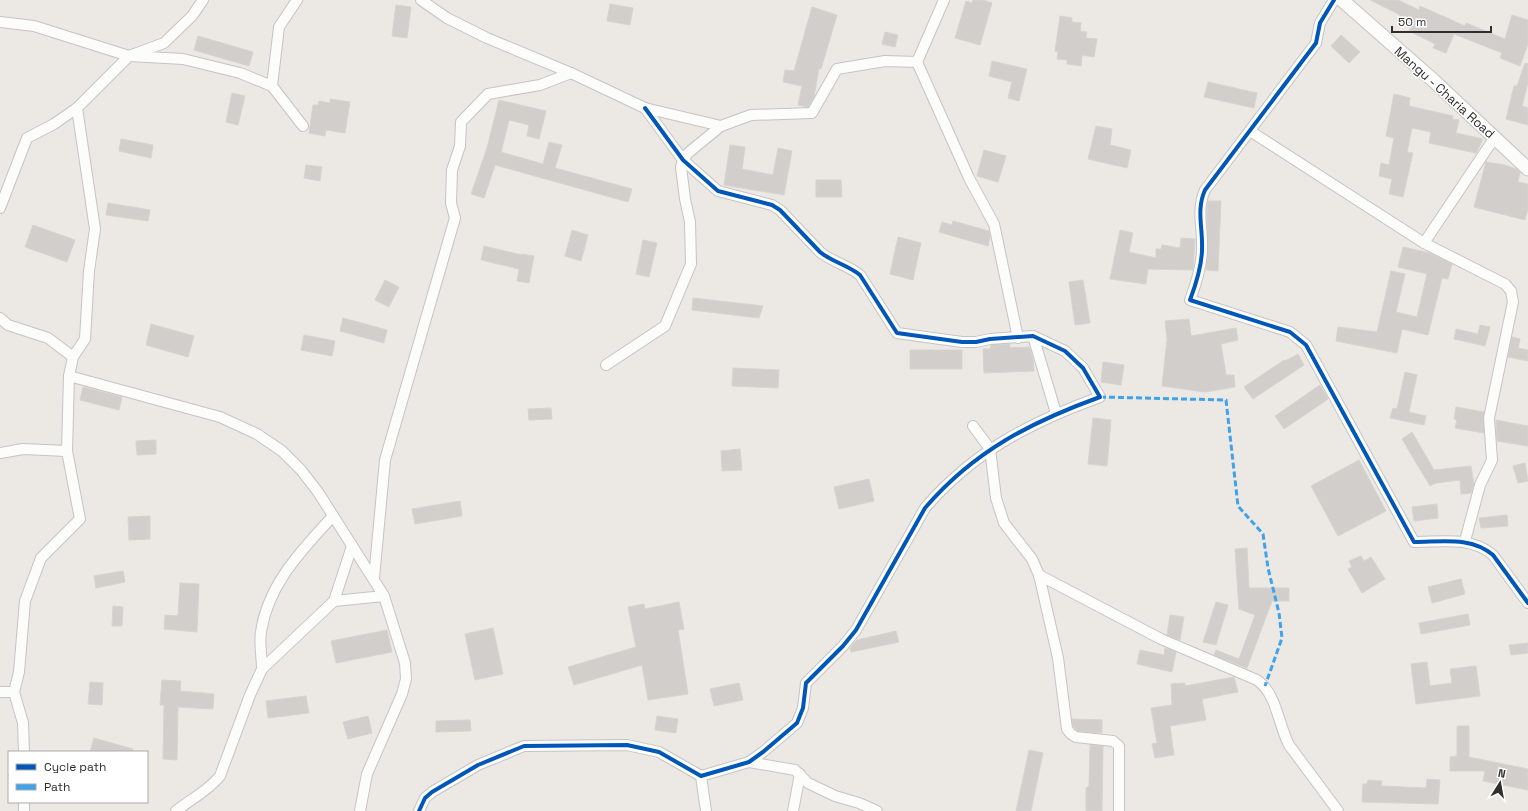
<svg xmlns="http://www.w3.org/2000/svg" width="1528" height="811" viewBox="0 0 1528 811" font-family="'Space Grotesk',sans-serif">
  <rect width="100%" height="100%" fill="#ece8e4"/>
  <g fill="#d1cecb" stroke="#d7d4d0">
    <polygon points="973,0 983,0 992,3 980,45 955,38 966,1 972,3"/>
    <polygon points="1370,0 1398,0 1419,10 1420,6 1465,26 1466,23 1505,39 1512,15 1528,20 1528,44 1520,66 1500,58 1502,53 1454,34 1446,53 1433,48 1435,44 1409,31 1411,27 1397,21 1400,15"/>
    <polygon points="610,4 633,8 630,25 607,21"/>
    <polygon points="396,5 411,7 407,38 392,36"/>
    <polygon points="812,7 837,15 821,69 819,68 814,97 808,107 798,105 802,86 783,82 785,70 794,71"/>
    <polygon points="1060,16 1072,18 1072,22 1081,23 1080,31 1087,32 1086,38 1097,39 1094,57 1082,55 1081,66 1067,64 1067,60 1057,59 1058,52 1055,51"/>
    <polygon points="885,32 898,35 895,47 882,44"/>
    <polygon points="1341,35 1360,52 1349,63 1331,46"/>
    <polygon points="198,36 253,52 249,66 194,50"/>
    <polygon points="992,61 1027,69 1019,101 1008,98 1012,82 989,76"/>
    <polygon points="1525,63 1528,64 1528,83 1522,106 1528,108 1528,125 1506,119 1514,86 1517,86"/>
    <polygon points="1208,82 1257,93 1254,108 1204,97"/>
    <polygon points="232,93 245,96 238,125 226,122"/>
    <polygon points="1394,94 1410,98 1409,106 1453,116 1452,119 1459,120 1456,133 1483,139 1476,153 1429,143 1431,132 1412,128 1407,152 1413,153 1403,197 1389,194 1392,179 1379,176 1381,163 1389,165 1394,138 1386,136"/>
    <polygon points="330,99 350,102 345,133 326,130 325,136 309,133 313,105 318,105 319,101 330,103"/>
    <polygon points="499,100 546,111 539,139 527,136 529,125 509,120 501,152 543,164 549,142 562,145 555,168 632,189 628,202 495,165 484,198 471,194 487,148"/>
    <polygon points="1096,126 1112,129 1110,145 1131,150 1127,168 1088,159"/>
    <polygon points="121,139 153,145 151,158 119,151"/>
    <polygon points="730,145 745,147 742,169 773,175 778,148 792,151 784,195 724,185"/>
    <polygon points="984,150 1006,156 998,182 977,176"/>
    <polygon points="1486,162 1505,165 1516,169 1520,172 1518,182 1528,184 1528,209 1525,220 1474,207"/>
    <polygon points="306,165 322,167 320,181 304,178"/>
    <polygon points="816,180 841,180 842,197 816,197"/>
    <polygon points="1208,201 1221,201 1218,271 1206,270 1208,249 1207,212"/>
    <polygon points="108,203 150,210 148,221 106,215"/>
    <polygon points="953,221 989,231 990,237 988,246 939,232 942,222 952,225"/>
    <polygon points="33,225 75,240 67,262 25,247"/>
    <polygon points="572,230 588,235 581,261 565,256"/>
    <polygon points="1120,230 1133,233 1129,252 1156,258 1156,249 1161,249 1162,245 1180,248 1181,238 1195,239 1193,270 1148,269 1146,284 1110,279"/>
    <polygon points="898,237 921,243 913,280 890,274"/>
    <polygon points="643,240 657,243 649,277 636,274"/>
    <polygon points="484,246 522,255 522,254 534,256 529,283 517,281 519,269 481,260"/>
    <polygon points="1403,247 1430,253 1452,264 1448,279 1442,278 1428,335 1402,329 1397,353 1336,341 1338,327 1377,332 1391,271 1405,274 1396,312 1417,317 1427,274 1398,267"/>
    <polygon points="385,280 399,287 389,307 375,300"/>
    <polygon points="1083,280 1090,323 1075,325 1069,282"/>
    <polygon points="693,298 763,306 759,318 692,310"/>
    <polygon points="343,318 387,330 384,343 340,331"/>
    <polygon points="1189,319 1191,336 1236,328 1238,340 1221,344 1226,375 1234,375 1235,387 1205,392 1162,386 1167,339 1165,321"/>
    <polygon points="151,324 194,336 188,357 146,345"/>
    <polygon points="1480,325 1490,327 1485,346 1454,339 1456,329 1478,334"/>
    <polygon points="304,335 335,341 332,356 301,350"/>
    <polygon points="1512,337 1520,339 1518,348 1528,350 1528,361 1508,357"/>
    <polygon points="1010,344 1010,348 1029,347 1033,359 1034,371 984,373 983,349 990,349 991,345"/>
    <rect x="910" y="350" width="52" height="19"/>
    <polygon points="1298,354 1304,365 1253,399 1244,387 1284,360 1285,361"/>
    <polygon points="1103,362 1124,365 1121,385 1101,382"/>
    <polygon points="733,368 779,370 778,388 732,386"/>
    <polygon points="1405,372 1417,375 1409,412 1426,416 1424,425 1390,418 1393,408 1397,409"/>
    <polygon points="1320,385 1328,399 1284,429 1275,416"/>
    <polygon points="83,387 122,397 119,410 80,400"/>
    <polygon points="1456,407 1484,412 1484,433 1455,428 1457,420 1454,419"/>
    <polygon points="551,408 552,419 529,420 528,409"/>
    <polygon points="1093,418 1111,420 1107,466 1088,464"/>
    <polygon points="1496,420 1528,426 1528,446 1497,441"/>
    <polygon points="1412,432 1434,470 1471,466 1474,484 1471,493 1461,494 1460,480 1436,483 1430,486 1402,439"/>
    <polygon points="156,440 156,454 137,455 136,441"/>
    <polygon points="740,449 742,470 722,471 721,451"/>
    <polygon points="1359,460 1386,511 1338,536 1311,486"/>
    <polygon points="1525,463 1528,481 1518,483 1513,466"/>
    <polygon points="869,479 874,501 839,509 834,487"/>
    <polygon points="460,501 462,516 415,524 412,509"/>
    <polygon points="1437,504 1438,518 1414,521 1412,507"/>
    <polygon points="1507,515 1508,526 1481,528 1479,518"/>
    <polygon points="150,516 150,539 129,540 128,517"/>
    <polygon points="1247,548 1249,588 1289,588 1289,601 1272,601 1247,668 1214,655 1216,650 1239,659 1255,615 1239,609 1235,549"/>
    <polygon points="1361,556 1364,561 1371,557 1385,579 1362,593 1348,569 1352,567 1349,561"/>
    <polygon points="123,571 125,582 96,588 94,576"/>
    <polygon points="1461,579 1465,594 1432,603 1428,587"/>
    <polygon points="180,583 199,584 197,632 164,629 165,615 178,616"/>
    <polygon points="679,602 684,629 678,630 688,694 648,700 642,665 574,685 568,667 636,647 628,607 644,604 645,609"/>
    <polygon points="1216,602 1228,605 1216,645 1203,642"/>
    <polygon points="113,606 123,607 122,626 112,626"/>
    <polygon points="1468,614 1470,625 1421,634 1419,623"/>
    <polygon points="1170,615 1184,617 1180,640 1167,635"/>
    <polygon points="493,628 503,674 475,680 465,634"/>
    <polygon points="387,630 392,652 336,663 331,641"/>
    <polygon points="896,631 899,642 851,652 850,648 857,640"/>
    <polygon points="1528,643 1528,653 1511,655 1509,645"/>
    <polygon points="1165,648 1176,652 1172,672 1137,664 1140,650 1164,655"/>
    <polygon points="1427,662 1430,686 1452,683 1450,669 1476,666 1480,696 1416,704 1411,664"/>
    <polygon points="1234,677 1238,692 1202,699 1206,720 1170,726 1174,755 1155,758 1152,744 1157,743 1151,708 1172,705 1171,684 1185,683 1185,686"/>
    <polygon points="162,680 181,681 180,691 214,694 213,709 178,707 177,760 163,759 164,705 160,705"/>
    <polygon points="90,682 103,683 102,705 88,704"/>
    <polygon points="739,683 743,700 714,706 710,689"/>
    <polygon points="306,696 309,713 268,718 266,701"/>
    <polygon points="368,716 372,733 348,739 343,722"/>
    <polygon points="657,716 678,719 676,733 655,730"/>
    <polygon points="1072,719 1102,720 1102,733 1078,731 1073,726"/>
    <polygon points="470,720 471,731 436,732 436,721"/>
    <polygon points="1457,726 1469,726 1469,757 1528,769 1528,790 1483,781 1485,771 1450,771 1450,757 1457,756"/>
    <polygon points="94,738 133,749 132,752 90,752"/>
    <polygon points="1090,745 1103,746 1102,811 1086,811 1086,788 1089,786"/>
    <polygon points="1029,750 1043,753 1031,811 1016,811"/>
    <polygon points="1427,779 1440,780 1438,804 1362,802 1363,784 1367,784 1368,780 1382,781 1381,786 1426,788"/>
  </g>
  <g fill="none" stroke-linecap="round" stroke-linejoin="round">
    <g stroke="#c5c4c5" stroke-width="12">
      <g id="minor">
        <polyline points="421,0 447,18 487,38 571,73 645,108 721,126"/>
        <polyline points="944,0 917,62 969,178 994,224 1018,338"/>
        <path d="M1334,0L1320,23L1316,43L1205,190C1196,210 1203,228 1202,249C1202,266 1196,284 1190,300L1290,332L1306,345L1414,542C1441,542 1471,536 1493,555L1528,603"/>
        <polyline points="0,22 34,26 129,56 183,59 240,73 272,86 303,126"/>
        <polyline points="272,86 279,27 297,0"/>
        <polyline points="1250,131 1424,243 1505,284 1511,291 1513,302 1489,418 1492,460 1480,485 1465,541"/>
        <polyline points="0,208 27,138 54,124 77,108 129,56 164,43 192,16 203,0"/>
        <polyline points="1424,243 1495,137"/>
        <polyline points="0,318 8,325 48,338 73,357"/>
        <polyline points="1033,336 1056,413"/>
        <polyline points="606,365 665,326 691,264 690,222 685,199 681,167 683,160 688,153 721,126 751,115 812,113 837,69 885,61 917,62"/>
        <polyline points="69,376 220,417 257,434 282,451 301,470 318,492 384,596 405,663 406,679 402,694 367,774 360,811"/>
        <polyline points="973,426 990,449 996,498 1004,523 1032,559 1039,575 1058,658 1067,729 1071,734 1076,737 1113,741 1119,746 1119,811"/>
        <polyline points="0,453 23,449 67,451"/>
        <path d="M1039,575L1161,639L1257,680C1277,694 1278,724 1289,745L1338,811"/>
        <polyline points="374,578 385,460 455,218 451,203 452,170 460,146 461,122 488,94 540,85 571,73"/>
        <polyline points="334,601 384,596"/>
        <path d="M262,669C262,657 259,643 261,632C268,584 302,550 333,516"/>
        <polyline points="0,692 14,692"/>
        <polyline points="24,752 23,723 14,692 19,672 25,601 41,558 80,519 67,451 69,376 73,357 85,339 89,271 95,229 77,108"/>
        <polyline points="749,762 795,770 808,783 835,796 859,803 877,811"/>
        <polyline points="701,776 706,811"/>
        <polyline points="24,811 24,802"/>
        <path d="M176,811C191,799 208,791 220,776L250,695L262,669L334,601L352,546"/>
        <path d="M419,811L425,798L432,792L478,765L524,746L627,745L659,752L701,776L749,762L763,752L797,723L803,708L806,683L843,646L856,630L925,508C974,451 1031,422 1100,397L1083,368L1065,351L1033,336L990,339L976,342H962L897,333L860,275C848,265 832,262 820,252L780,210L772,205L718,191L683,160L645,108"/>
        <polyline points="793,811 800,774"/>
      </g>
    </g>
    <g stroke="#c5c4c5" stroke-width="15">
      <polyline id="tertiary" points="1342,0 1434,81 1528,169"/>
    </g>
    <use href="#minor" stroke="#fcfcfb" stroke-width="10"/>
    <use href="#tertiary" stroke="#fcfcfb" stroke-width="13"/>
    <polyline stroke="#3ea3eb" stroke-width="3" stroke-dasharray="6 3" stroke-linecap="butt" points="1100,397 1226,400 1238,506 1263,534 1268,568 1279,613 1282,638 1265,686"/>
    <g stroke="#fff" stroke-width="6">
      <g id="cycleway">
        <path d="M1334,0L1320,23L1316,43L1205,190C1196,210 1203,228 1202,249C1202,266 1196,284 1190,300L1290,332L1306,345L1414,542C1441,542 1471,536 1493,555L1528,603"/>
        <path d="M419,811L425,798L432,792L478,765L524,746L627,745L659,752L701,776L749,762L763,752L797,723L803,708L806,683L843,646L856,630L925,508C974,451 1031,422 1100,397L1083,368L1065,351L1033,336L990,339L976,342H962L897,333L860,275C848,265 832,262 820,252L780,210L772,205L718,191L683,160L645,108"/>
      </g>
    </g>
    <use href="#cycleway" stroke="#0057b8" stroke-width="4"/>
  </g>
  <g text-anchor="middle" stroke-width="3" stroke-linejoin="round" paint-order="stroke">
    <g font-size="13" fill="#2e2e2e" stroke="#fff">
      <text transform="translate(1445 92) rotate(42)" y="5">Mangu - Charia Road</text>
    </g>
  </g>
  <rect x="8" y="751" width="140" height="52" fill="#ffffff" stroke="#ababab"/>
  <rect x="16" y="764" width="20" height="6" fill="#0057b8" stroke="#ababab"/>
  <text x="44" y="771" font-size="12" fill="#2e2e2e">Cycle path</text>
  <rect x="16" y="784" width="20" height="6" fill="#3ea3eb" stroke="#ababab"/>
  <text x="44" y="791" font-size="12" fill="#2e2e2e">Path</text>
  <g transform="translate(1500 783) rotate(11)" stroke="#ffffff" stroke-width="3" paint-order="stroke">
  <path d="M0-3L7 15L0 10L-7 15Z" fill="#2e2e2e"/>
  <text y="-6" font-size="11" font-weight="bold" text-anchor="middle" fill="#2e2e2e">N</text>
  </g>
  <path d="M1392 26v6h99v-6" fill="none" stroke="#2e2e2e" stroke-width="2"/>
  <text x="1398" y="26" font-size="12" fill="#2e2e2e" stroke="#ffffff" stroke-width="3" paint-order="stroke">50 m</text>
</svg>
